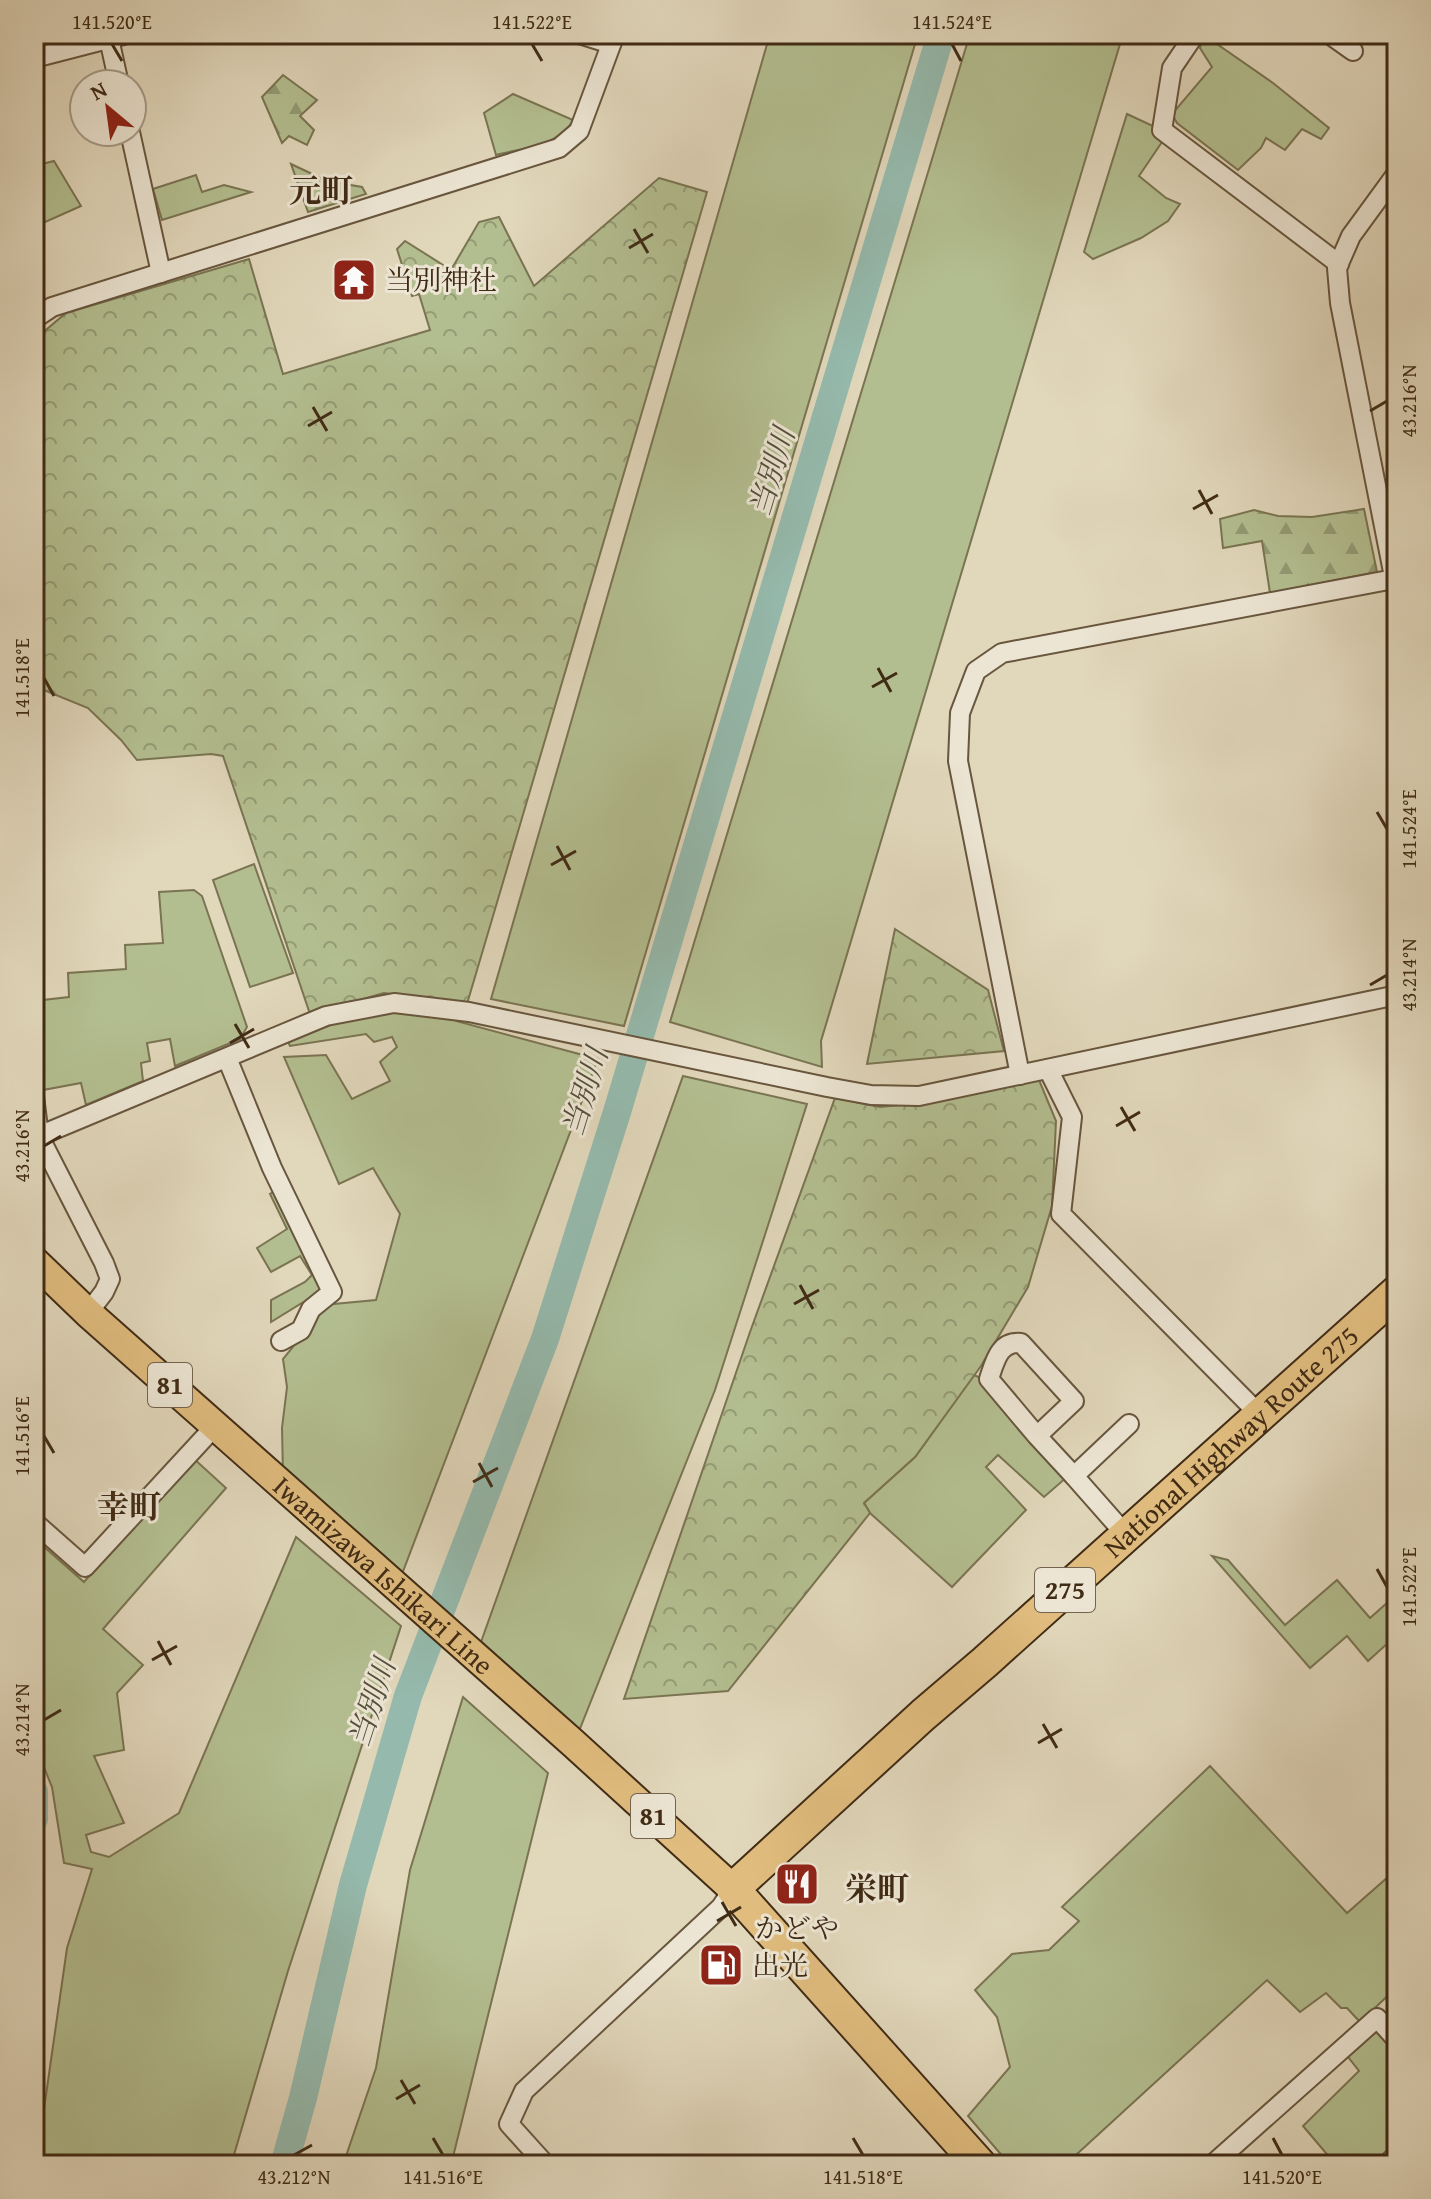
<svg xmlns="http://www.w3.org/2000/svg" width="1431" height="2199" viewBox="0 0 1431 2199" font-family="'Gentium Book Plus','Noto Serif JP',serif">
  <defs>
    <pattern id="forest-firs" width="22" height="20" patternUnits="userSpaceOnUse" patternTransform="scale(2)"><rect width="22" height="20" fill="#b3be90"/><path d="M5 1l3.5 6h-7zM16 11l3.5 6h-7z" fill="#939b74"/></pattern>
    <pattern id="park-crowns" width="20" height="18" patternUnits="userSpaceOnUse" patternTransform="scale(2)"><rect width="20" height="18" fill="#b3be90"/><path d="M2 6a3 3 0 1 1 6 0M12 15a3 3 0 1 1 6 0" fill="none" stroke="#939b74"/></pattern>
  </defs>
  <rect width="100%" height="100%" fill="#e1d7bb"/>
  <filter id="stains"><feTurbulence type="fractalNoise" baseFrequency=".0025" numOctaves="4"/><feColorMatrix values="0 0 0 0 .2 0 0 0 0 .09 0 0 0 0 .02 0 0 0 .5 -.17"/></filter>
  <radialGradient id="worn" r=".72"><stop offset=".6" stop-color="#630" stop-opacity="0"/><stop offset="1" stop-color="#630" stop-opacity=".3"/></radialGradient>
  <g fill="#b3be90" stroke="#7a7452" stroke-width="2">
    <polygon points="770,34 918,34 624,1026 491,999"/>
    <polygon points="970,34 1123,34 821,1041 822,1067 670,1022"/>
    <polygon points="1204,35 1273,83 1329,128 1321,139 1302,129 1285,150 1266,138 1261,148 1238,170 1177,123 1172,114 1212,67 1200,48"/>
    <path d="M513,94L573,120C561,146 522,148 496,155L484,113Z"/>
    <polygon points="1127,114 1153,126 1162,142 1139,176 1166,198 1180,204 1168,221 1141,238 1093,259 1084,252"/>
    <polygon points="54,161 81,206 34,227 34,166"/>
    <polygon points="196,175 202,192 224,185 251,192 162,220 153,189"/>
    <polygon points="254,864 293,973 250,987 213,880"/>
    <polygon points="194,890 202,896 247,1027 240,1039 175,1066 170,1039 147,1043 150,1061 141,1063 143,1081 86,1105 81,1083 43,1090 34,1028 34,1001 69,997 68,973 126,969 125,945 163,943 159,892"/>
    <polygon points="395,1011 453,1016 456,1021 598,1059 402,1574 283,1475 282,1428 287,1387 283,1359 305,1332 323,1305 376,1300 400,1214 373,1168 339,1184 284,1057 326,1055 352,1099 390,1081 380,1062 397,1047 392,1037 374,1042 366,1034 290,1046 288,1042 335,1023"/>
    <polygon points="683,1076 807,1104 715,1390 579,1731 481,1642"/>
    <polygon points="277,1190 323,1294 302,1303 271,1322 271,1300 305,1282 312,1275 300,1256 271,1272 257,1248 287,1229 270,1194"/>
    <polygon points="974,1375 985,1380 1067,1477 1044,1497 998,1455 986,1467 1026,1510 952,1587 870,1513 864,1503 915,1457"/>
    <polygon points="192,1457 226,1488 103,1629 143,1665 117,1693 124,1750 94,1756 124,1823 86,1835 91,1852 109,1857 179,1813 296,1537 401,1626 288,1971 231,2165 36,2165 67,1948 92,1869 64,1863 52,1787 34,1743 34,1538 84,1582"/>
    <polygon points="1212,1556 1228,1560 1285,1625 1337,1580 1370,1618 1397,1594 1397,1649 1389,1642 1368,1661 1347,1636 1310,1668"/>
    <polygon points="463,1697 548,1773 451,2165 343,2165 376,2068 410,1870"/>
    <polygon points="1210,1766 1347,1913 1397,1869 1397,1987 1360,2022 1347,2008 1341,2008 1326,1993 1300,2012 1267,1980 1065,2165 1010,2165 968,2116 1010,2067 997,2017 975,1990 1012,1954 1049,1950 1079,1921 1062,1907"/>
    <polygon points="1367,2030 1384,2031 1397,2046 1397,2146 1375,2165 1336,2165 1303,2126 1359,2071 1345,2053"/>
  </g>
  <g fill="url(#forest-firs)" stroke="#7a7452" stroke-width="2">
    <polygon points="283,75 317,100 300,116 314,130 307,145 289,136 282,143 262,97"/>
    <polygon points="291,164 327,181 362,187 366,194 308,212"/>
    <polygon points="1364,509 1377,572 1270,593 1262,541 1223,548 1220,519 1254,510 1278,516 1312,517"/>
  </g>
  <g fill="url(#park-crowns)" stroke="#7a7452" stroke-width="2">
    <polygon points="659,178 707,192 467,1004 384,993 310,1014 223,756 211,754 137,760 121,740 88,708 34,686 34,340 66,313 249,259 283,374 430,330 419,294 412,296 397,249 405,241 451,270 479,222 499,217 534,286"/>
    <polygon points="895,929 988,990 1004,1051 867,1064"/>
    <polygon points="1039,1080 1056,1121 1052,1206 1028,1287 981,1366 915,1457 864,1503 870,1513 728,1691 624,1699 750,1332 835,1098 880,1107 940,1101"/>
  </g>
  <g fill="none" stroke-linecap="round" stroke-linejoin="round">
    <g stroke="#95baad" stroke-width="28">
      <polyline points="34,1792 34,1819"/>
      <polyline points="284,2165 303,2098 353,1885 408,1696 545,1339 617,1112 941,34"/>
    </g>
    <g stroke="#68563e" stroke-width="22">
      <g id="street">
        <polyline points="108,34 119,84"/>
        <polyline points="579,34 611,44"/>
        <polyline points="1195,34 1172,68 1162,130 1339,264"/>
        <polyline points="1329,34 1353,51"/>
        <polyline points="34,58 127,34"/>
        <polyline points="130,132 161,273"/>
        <polyline points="1397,173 1351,236 1337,268 1340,303 1397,592"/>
        <polyline points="34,319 52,307 559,148 579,131 615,34"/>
        <polyline points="227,1058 272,1168 332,1292 311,1309 301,1330 281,1341"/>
        <polyline points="1048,1069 1072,1117 1061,1214 1259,1414"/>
        <polyline points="1020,1075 958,761 960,713 976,671 1002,653 1394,579"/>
        <polyline points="34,1096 39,1136 104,1263 110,1279 104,1292 88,1313"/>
        <polyline points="34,1138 326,1016 394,1003 469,1012 827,1087 871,1095 919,1096 1397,995"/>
        <path d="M1037,1436L989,1379C995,1361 999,1341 1021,1343L1074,1401L1037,1436L1074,1476"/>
        <polyline points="34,1522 85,1567 216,1425"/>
        <polyline points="1126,1535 1074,1476 1129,1424"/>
        <polyline points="546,2165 509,2124 524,2091 721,1907 733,1889"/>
        <polyline points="1212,2165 1377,2018 1397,2040"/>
        <polyline points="1386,2165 1397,2155"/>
      </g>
    </g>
    <g stroke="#402b15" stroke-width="32">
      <g id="primary">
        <path id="s1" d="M34,1261L88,1313L573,1743L733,1889"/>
      </g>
    </g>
    <g stroke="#402b15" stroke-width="36">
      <g id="highway">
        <path id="s2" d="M980,2165L733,1889L923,1715L985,1662L1397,1292"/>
      </g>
    </g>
    <use href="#street" stroke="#ece5d3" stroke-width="18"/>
    <use href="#primary" stroke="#e0bc7e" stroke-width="28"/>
    <use href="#highway" stroke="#e0bc7e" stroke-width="32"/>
  </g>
  <path fill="none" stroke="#402b15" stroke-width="3" d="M112,44L122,61M532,44L542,61M952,44L961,61M634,229L648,253M629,248L653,234M313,407L327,431M1370,411L1387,401M308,426L332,412M1199,490L1212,514M1193,509L1218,495M878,668L891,692M44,678L54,696M872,687L897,673M1377,812L1387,829M557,846L570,870M551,865L576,851M1370,985L1387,975M235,1024L249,1048M230,1043L254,1029M1121,1107L1135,1131M1116,1126L1140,1112M44,1146L61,1136M800,1285L813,1309M794,1304L819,1290M44,1436L54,1453M479,1463L492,1487M473,1482L498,1468M1377,1569L1387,1587M158,1641L171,1665M152,1660L177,1646M44,1720L61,1710M1043,1724L1057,1748M1038,1743L1062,1729M722,1902L736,1926M717,1921L741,1907M401,2080L415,2104M396,2099L420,2085M433,2138L443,2155M853,2138L863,2155M1273,2138L1282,2155M294,2155L312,2145"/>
  <defs>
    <g id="temple-square" transform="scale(2.3)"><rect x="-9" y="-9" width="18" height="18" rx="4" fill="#8f2418" stroke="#ece5d3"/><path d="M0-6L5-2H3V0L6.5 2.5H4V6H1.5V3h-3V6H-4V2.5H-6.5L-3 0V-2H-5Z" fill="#fff"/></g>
    <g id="restaurant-square" transform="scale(2.3)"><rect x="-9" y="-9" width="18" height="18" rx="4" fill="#8f2418" stroke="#ece5d3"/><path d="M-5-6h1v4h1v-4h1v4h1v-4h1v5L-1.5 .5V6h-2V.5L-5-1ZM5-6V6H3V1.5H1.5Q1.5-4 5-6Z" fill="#fff"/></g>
    <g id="fuel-square" transform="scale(2.3)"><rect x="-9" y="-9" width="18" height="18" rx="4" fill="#8f2418" stroke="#ece5d3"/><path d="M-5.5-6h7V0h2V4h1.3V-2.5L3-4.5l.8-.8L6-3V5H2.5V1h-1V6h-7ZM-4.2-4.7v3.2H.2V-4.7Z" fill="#fff"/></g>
  </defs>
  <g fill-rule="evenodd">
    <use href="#temple-square" x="354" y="280"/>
    <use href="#restaurant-square" x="797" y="1884"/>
    <use href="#fuel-square" x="721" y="1965"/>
  </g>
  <g text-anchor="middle" stroke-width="6" stroke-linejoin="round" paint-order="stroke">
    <g fill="#ece5d3" stroke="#74634e" stroke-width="2">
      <rect x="148" y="1363" width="44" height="44" rx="6"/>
      <rect x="1035" y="1568" width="60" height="44" rx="6"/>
      <rect x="631" y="1794" width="44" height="44" rx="6"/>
    </g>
    <g font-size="26" font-weight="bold" fill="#402b15">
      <text x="170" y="1394">81</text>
      <text x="1065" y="1599">275</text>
      <text x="653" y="1825">81</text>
    </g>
    <g font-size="28" fill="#402b15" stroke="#ece5d3" text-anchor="start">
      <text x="385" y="290">当別神社</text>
      <text x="797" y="1938" text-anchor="middle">かどや</text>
      <text x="752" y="1975">出光</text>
    </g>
    <g font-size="28" fill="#402b15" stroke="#ece5d3">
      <text dy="10" stroke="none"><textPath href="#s2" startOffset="1040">National Highway Route 275</textPath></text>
      <text dy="10" stroke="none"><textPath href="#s1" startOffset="470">Iwamizawa Ishikari Line</textPath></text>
    </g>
    <g font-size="30" font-style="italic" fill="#554f3b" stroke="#ece5d3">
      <text transform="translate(772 472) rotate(-73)" y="10">当別川</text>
      <text transform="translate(585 1092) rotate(-73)" y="10">当別川</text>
      <text transform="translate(372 1703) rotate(-72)" y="10">当別川</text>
    </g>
    <g font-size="32" font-weight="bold" fill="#402b15" stroke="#ece5d3">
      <text x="321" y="202">元町</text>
      <text x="129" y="1518">幸町</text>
      <text x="877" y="1900">栄町</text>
    </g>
  </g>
  <rect width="1431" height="2199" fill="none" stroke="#e1d7bb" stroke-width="88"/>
  <g transform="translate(108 108) rotate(331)"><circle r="38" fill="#ece5d3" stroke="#a79b87" stroke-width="2"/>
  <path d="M0-6L14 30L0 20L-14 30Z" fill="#8f2418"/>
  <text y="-12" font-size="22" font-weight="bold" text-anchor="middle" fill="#402b15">N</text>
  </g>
  <rect x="44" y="44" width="1343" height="2111" fill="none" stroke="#402b15" stroke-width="3"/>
  <g font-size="20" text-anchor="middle" fill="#402b15">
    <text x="112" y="29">141.520°E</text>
    <text x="532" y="29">141.522°E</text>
    <text x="952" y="29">141.524°E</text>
    <text transform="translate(1409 401) rotate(-90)" y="7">43.216°N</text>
    <text transform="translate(22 678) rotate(-90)" y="7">141.518°E</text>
    <text transform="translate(1409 829) rotate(-90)" y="7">141.524°E</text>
    <text transform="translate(1409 975) rotate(-90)" y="7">43.214°N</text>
    <text transform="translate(22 1146) rotate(-90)" y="7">43.216°N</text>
    <text transform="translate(22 1436) rotate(-90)" y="7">141.516°E</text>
    <text transform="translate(1409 1587) rotate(-90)" y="7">141.522°E</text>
    <text transform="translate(22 1720) rotate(-90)" y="7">43.214°N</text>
    <text x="294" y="2184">43.212°N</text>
    <text x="443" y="2184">141.516°E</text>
    <text x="863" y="2184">141.518°E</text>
    <text x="1282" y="2184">141.520°E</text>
  </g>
  <rect width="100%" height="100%" filter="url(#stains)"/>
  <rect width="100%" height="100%" fill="url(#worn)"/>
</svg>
